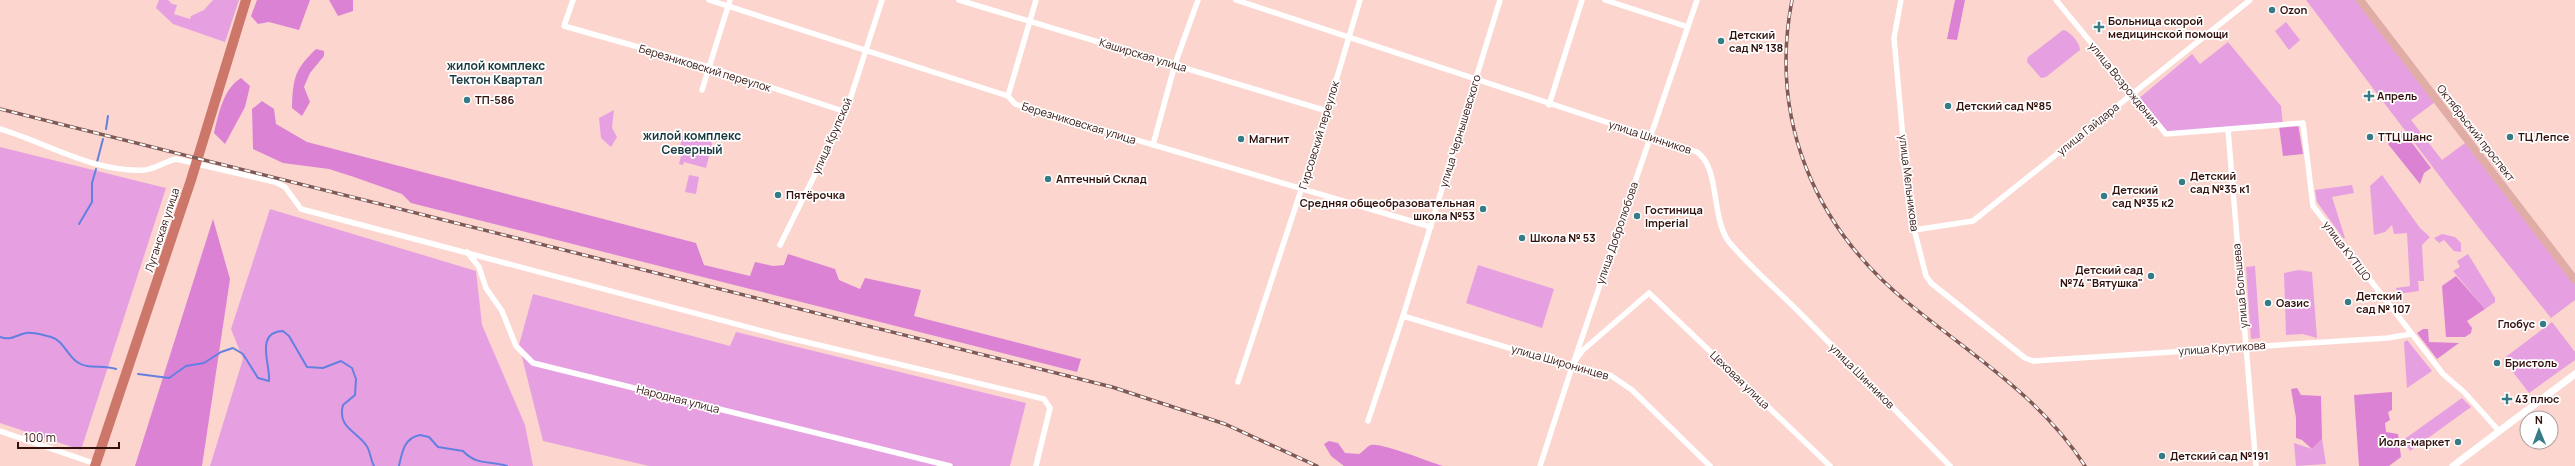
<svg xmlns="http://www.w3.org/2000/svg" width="2575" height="466" viewBox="0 0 2575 466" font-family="Manrope,sans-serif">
  <rect width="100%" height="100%" fill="#fbd5ce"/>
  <g fill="#e6a0e1">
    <polygon points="159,0 168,0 172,4 177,5 174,14 190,19 191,16 204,10 213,0 239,0 225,42 173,24 156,8"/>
    <polygon points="2306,0 2356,0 2435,102 2411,120 2442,160 2465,143 2575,284 2575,300 2551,318 2479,228"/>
    <polygon points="2286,22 2300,40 2289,50 2275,31"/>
    <path d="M2063,30C2070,31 2080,43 2080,50L2046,77L2041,78L2027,62L2028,57Z"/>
    <polygon points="2228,42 2281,106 2283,125 2171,136 2137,100 2192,54 2200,64"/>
    <polygon points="614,110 612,128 617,137 611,147 601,138 599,118"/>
    <polygon points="692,131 707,135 712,144 706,168 684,162 683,165 679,164 681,156 678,155 683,134 691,136"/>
    <polygon points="0,147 166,188 81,450 0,423"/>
    <polygon points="689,175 699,177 696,194 685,192"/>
    <polygon points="2382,175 2420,228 2430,237 2422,245 2424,281 2418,281 2419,291 2397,294 2396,288 2410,286 2407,233 2394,234 2392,225 2385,232 2374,235 2370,186"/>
    <polygon points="2352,185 2354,193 2332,197 2345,238 2343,238 2317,202 2315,190"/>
    <polygon points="270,209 476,271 482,325 525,425 533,466 210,466 243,359 231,329"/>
    <polygon points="2442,234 2455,237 2461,243 2461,252 2454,251 2444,240 2439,243 2434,238"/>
    <polygon points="2468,254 2495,298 2495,302 2485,309 2453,271 2460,267 2457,261"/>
    <polygon points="1478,265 1554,289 1542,328 1466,303"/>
    <polygon points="2255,266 2260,338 2251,339 2246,267"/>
    <polygon points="2299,270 2312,272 2317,338 2303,334 2286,335 2284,273"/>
    <polygon points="533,294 730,346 736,332 1026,403 1010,466 649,466 543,441 519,345"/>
    <polygon points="2552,322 2575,352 2575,360 2529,393 2503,359"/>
    <polygon points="2407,340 2432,371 2407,388 2404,342"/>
    <polygon points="2462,398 2471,407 2410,451 2404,442 2406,438"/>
    <polygon points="2322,439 2326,464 2296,466 2294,443 2312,449"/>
  </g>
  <g fill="#db82d5">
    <polygon points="257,0 310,0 299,30 269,22 258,24 251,16"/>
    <polygon points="329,0 353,0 353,11 338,16"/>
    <polygon points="1955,0 1965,0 1957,40 1947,39"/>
    <path d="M316,49L324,51V56L310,73L304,87L310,102L302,116L292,108C293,79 294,70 316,49Z"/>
    <path d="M241,78L250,86L245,107L225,144L214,133C219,113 223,89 241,78Z"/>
    <polygon points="262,101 274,109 276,124 307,142 696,243 704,265 750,276 755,262 773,266 784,265 788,254 835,269 839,280 860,289 865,278 921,290 914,316 1081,359 1077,372 411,203 402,194 354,177 329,169 283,163 253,149 252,109"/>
    <polygon points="2298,124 2303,154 2283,156 2279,126"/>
    <polygon points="2403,131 2431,168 2424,173 2420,184 2388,144"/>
    <polygon points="213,219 230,279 202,466 135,466"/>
    <polygon points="2456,276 2485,309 2467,321 2472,328 2471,333 2465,337 2446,337 2442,286"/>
    <polygon points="2423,329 2428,329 2429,342 2459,343 2437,359 2417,333"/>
    <polygon points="2297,388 2301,395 2321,396 2322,439 2312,449 2302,440 2296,438 2296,418 2291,389"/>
    <polygon points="2392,392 2392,410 2388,412 2390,420 2385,423 2386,432 2398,434 2401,457 2389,466 2359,466 2354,395"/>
    <path d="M1329,441L1338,443L1345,453L1359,454C1363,452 1367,446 1371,445C1380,442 1430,462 1443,466H1344L1331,456L1324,444Z"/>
  </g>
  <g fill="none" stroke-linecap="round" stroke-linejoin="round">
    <g stroke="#6380e1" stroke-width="2">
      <polyline points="106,129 108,116"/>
      <polyline points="97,162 103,139"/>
      <polyline points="79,224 92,202 92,183 96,169"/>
      <path d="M0,337C11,341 16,335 26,333C34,332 43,335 51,337C63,340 67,355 77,362C88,370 103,364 116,369"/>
      <path d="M138,374L169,378L186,366L204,363L221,352L233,348L243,354L258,378L269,381C271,366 254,332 283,331L289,336L307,367L323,368L341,361L352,368L356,379L355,395L343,405C337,427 356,431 366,445C371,452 370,459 374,466"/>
      <path d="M399,466C402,452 404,438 420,435L429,437L438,447L463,451C477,466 489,460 507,466"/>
    </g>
    <g stroke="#fff" stroke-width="5.5">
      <polyline points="573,0 564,26 709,67 846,112"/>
      <polyline points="709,0 1008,96 1015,104 1431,227"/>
      <polyline points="959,0 1327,111"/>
      <path d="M1236,0L1697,152C1720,167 1711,219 1729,242C1751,268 1776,289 1800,313C1850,364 1900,415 1950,466"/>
      <polyline points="1605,0 1688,27"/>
      <polyline points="1901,0 1894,38 1907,184 1911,217 1926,276 1931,283 2025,358 2033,361 2388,338 2411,334"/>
      <polyline points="2056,0 2166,134 2303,123 2313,206 2443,374 2464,392 2499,431"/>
      <polyline points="702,90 730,0"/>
      <polyline points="1008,96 1036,0"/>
      <polyline points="1549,105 1582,0"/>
      <path d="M0,129C47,143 94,173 145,170C155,169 166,161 176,159L275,182L285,187L301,209L781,336L1044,399L1050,408L1036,466"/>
      <polyline points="2228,130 2256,466"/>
      <polyline points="1153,145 1175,64 1198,0"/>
      <polyline points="1914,230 1973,221 2250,0"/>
      <polyline points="780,245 846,112 882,0"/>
      <polyline points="467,252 479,267 486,288 502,311 516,346 533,363 950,466"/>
      <polyline points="1403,316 1572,367 1610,375 1632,390 1710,466"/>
      <polyline points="1575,361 1583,350 1649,293 1830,466"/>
      <polyline points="1238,382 1327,111 1360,0"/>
      <polyline points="1368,421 1403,316 1500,0"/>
      <polyline points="0,431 96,464"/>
      <polyline points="1540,466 1572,367 1697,0"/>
    </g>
    <polyline stroke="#fff" stroke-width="7" points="2453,466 2575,374"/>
    <polyline stroke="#e0ada6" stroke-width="8" points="2360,0 2575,280"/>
    <polyline stroke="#cc776a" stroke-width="10" points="95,466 191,180 246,0"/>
    <g stroke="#7d5a55" stroke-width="3.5">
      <g id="rail">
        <path d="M1792,0C1769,120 1814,226 1907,302C1970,354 2040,396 2085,466"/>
        <polyline points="0,109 1112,387 1225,424 1317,466"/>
      </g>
    </g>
    <use href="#rail" stroke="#fff" stroke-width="2" stroke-dasharray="6" stroke-linecap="butt"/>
  </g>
  <g fill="#357c87" stroke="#fff" stroke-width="1.5">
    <circle cx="2272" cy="10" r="4"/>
    <path d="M2097 21h4v4h4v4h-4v4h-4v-4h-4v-4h4z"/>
    <circle cx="1721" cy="41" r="4"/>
    <path d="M2367 90h4v4h4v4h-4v4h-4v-4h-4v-4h4z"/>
    <circle cx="467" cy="100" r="4"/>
    <circle cx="1948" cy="106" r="4"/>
    <circle cx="2370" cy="137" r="4"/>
    <circle cx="2510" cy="137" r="4"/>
    <circle cx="1241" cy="139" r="4"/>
    <circle cx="1048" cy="179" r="4"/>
    <circle cx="2182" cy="182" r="4"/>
    <circle cx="778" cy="195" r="4"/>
    <circle cx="2104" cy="196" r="4"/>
    <circle cx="1483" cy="209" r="4"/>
    <circle cx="1637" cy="216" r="4"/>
    <circle cx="1522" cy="238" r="4"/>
    <circle cx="2151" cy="276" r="4"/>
    <circle cx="2348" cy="302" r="4"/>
    <circle cx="2268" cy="303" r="4"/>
    <circle cx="2543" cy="324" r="4"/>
    <circle cx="2497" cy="363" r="4"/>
    <path d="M2505 393h4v4h4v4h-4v4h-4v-4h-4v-4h4z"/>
    <circle cx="2458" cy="442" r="4"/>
    <circle cx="2162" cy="456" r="4"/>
  </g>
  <g text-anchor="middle" stroke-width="3.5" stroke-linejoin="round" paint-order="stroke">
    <g font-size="11" font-weight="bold" fill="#33120e" stroke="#fff" text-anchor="start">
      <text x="2280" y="14">Ozon</text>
      <text x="2108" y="25">Больница скорой<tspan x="2108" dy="13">медицинской помощи</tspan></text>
      <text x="1729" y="39">Детский<tspan x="1729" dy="13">сад № 138</tspan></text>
      <text x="2377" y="100">Апрель</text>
      <text x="475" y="104">ТП-586</text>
      <text x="1956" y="110">Детский сад №85</text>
      <text x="2378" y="141">ТТЦ Шанс</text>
      <text x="2518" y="141">ТЦ Лепсе</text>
      <text x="1249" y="143">Магнит</text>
      <text x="2190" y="180">Детский<tspan x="2190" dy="13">сад №35 к1</tspan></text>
      <text x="1056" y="183">Аптечный Склад</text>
      <text x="2112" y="194">Детский<tspan x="2112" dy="13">сад №35 к2</tspan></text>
      <text x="786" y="199">Пятёрочка</text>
      <text x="1475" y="207" text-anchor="end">Средняя общеобразовательная<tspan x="1475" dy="13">школа №53</tspan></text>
      <text x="1645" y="214">Гостиница<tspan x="1645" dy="13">Imperial</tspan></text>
      <text x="1530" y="242">Школа № 53</text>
      <text x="2143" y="274" text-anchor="end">Детский сад<tspan x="2143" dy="13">№74 "Вятушка"</tspan></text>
      <text x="2356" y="300">Детский<tspan x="2356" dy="13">сад № 107</tspan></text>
      <text x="2276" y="307">Оазис</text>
      <text x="2535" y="328" text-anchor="end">Глобус</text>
      <text x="2505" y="367">Бристоль</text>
      <text x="2515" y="403">43 плюс</text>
      <text x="2450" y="446" text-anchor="end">Йола-маркет</text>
      <text x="2170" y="460">Детский сад №191</text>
    </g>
    <g font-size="11" fill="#33120e" stroke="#fff">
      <text transform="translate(1143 55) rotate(17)" y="4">Каширская улица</text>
      <text transform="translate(705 68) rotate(17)" y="4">Березниковский переулок</text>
      <text transform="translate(2124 84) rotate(51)" y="4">улица Возрождения</text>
      <text transform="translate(1079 123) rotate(17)" y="4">Березниковская улица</text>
      <text transform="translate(2088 129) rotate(-39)" y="4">улица Гайдара</text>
      <text transform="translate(1460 131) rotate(-73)" y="4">улица Чернышевского</text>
      <text transform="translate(2476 133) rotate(52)" y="4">Октябрьский проспект</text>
      <text transform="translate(1319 135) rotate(-73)" y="4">Гирсовский переулок</text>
      <text transform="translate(832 136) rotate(-66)" y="4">улица Крупской</text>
      <text transform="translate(1650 137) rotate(18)" y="4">улица Шинников</text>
      <text transform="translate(1909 183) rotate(83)" y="4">улица Мельникова</text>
      <text transform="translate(162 230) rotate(-72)" y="4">Луганская улица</text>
      <text transform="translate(1617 233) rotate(-71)" y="4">улица Добролюбова</text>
      <text transform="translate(2347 251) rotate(53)" y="4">улица КУТШО</text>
      <text transform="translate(2240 286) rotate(-95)" y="4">улица Большева</text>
      <text transform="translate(2222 348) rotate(-4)" y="4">улица Крутикова</text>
      <text transform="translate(1560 362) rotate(16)" y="4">улица Широнинцев</text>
      <text transform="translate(1862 376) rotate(45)" y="4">улица Шинников</text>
      <text transform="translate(1740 380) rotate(44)" y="4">Цеховая улица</text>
      <text transform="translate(678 399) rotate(14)" y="4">Народная улица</text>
    </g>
    <g font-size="12" font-weight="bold" fill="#17393e" stroke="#fff">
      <text x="496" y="70">жилой комплекс<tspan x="496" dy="14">Тектон Квартал</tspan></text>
      <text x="692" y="140">жилой комплекс<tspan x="692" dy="14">Северный</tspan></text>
    </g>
  </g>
  <g transform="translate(2539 430) rotate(359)"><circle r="19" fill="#ffffff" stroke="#ada09f"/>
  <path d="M0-3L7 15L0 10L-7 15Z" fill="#357c87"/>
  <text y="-6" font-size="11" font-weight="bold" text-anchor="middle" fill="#33120e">N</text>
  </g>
  <path d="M18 442v6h101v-6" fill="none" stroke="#33120e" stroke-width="2"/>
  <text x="24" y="442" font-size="12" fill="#33120e" stroke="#ffffff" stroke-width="3" paint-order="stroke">100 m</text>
</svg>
